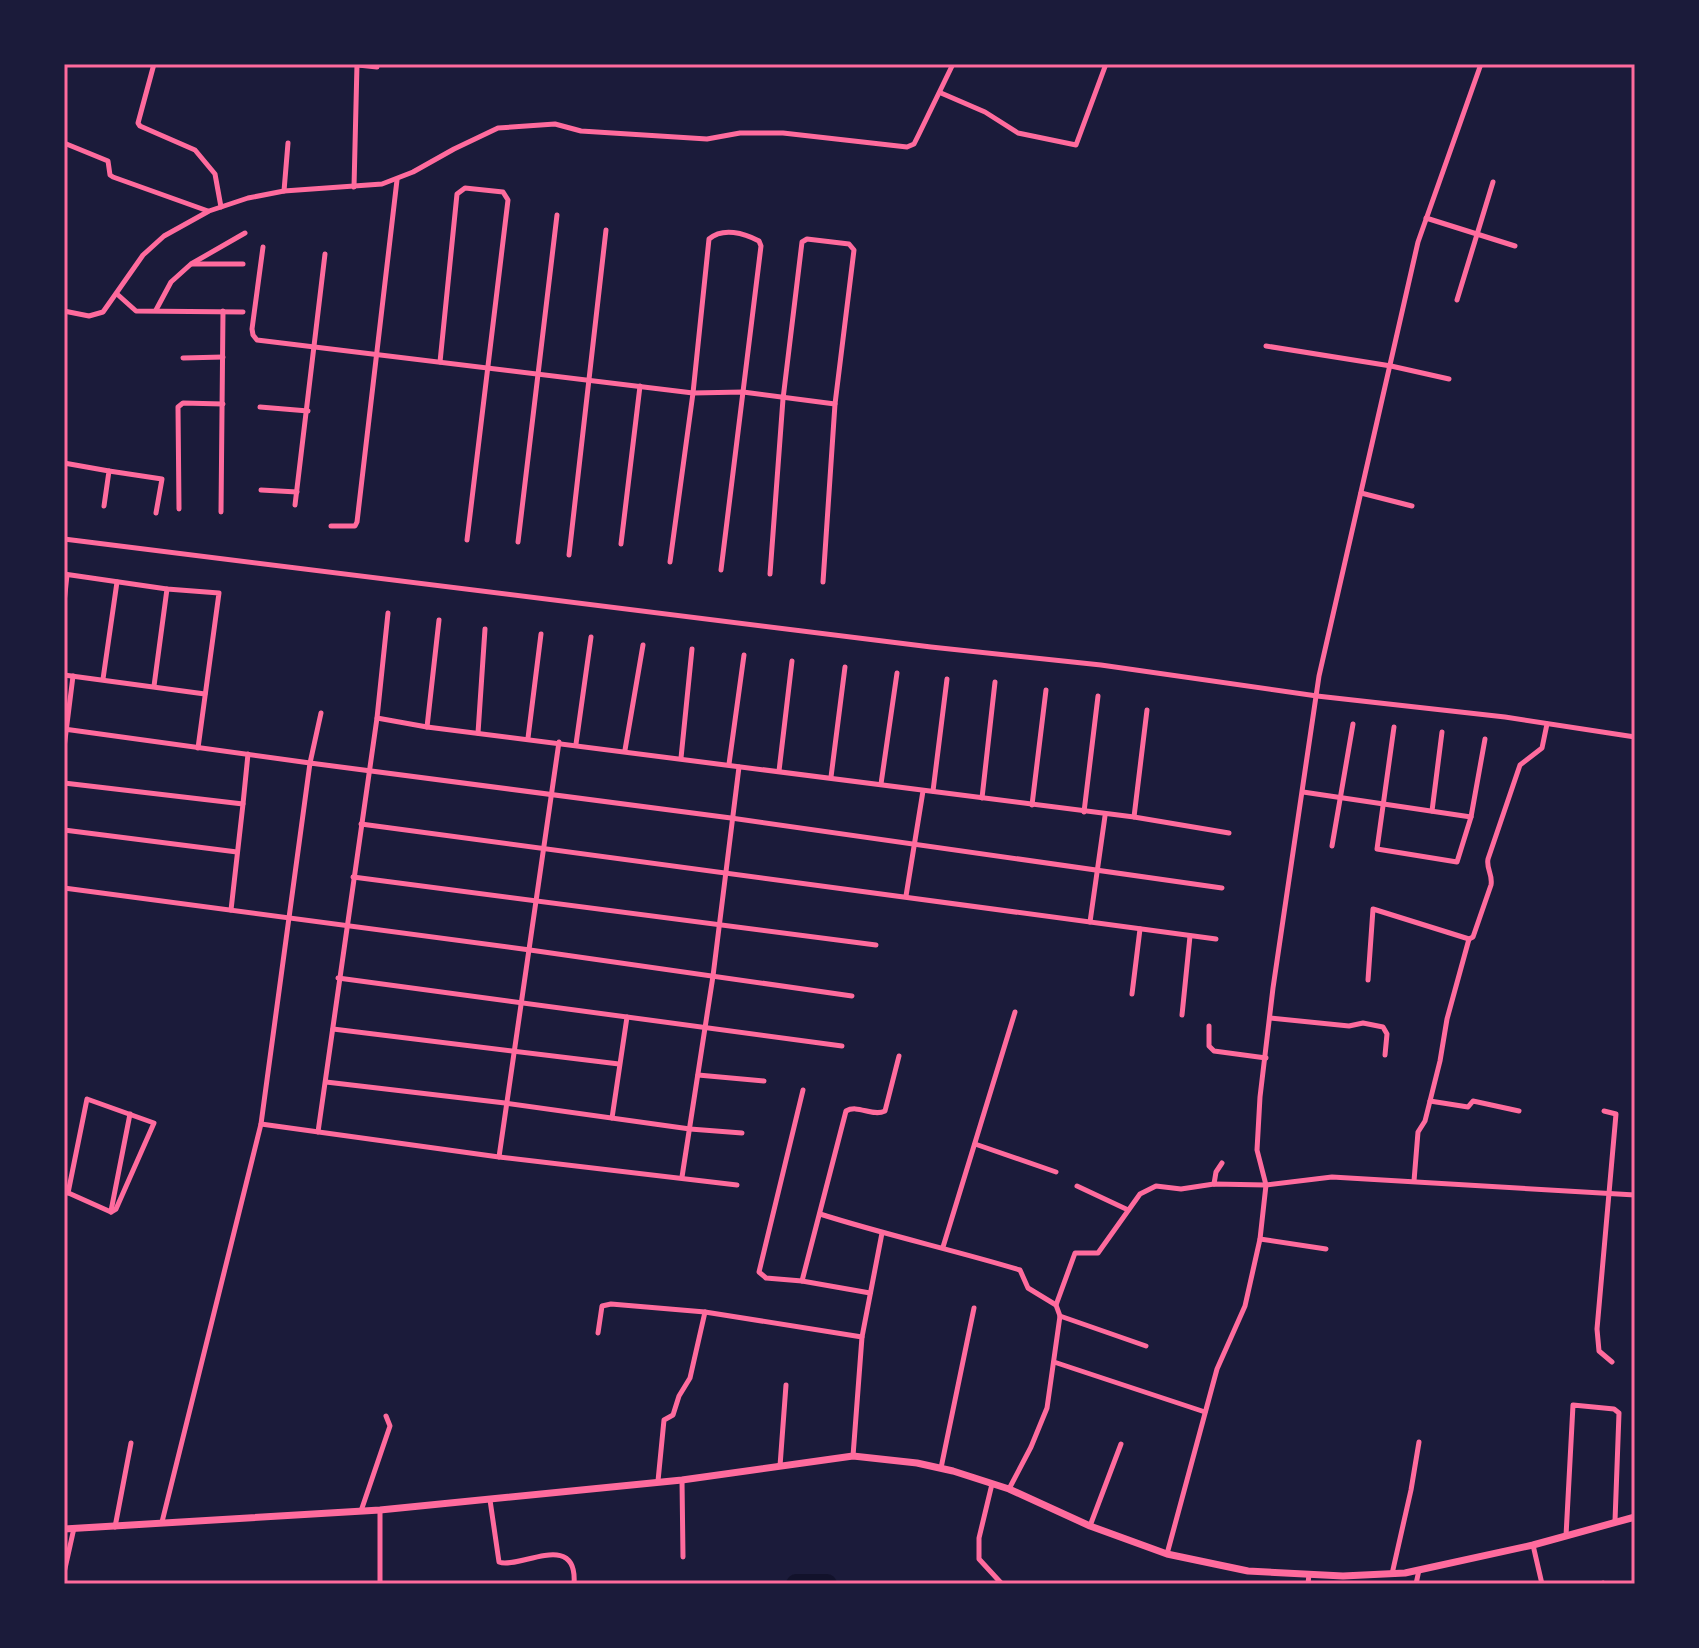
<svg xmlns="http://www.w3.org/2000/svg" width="1699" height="1648" viewBox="0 0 1699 1648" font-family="Karla,sans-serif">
  <rect width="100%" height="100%" fill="#1b1b3a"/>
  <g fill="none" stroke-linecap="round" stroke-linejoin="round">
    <polyline stroke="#12122b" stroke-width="20" points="796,1584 827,1584"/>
    <g stroke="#ff6b9d" stroke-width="5">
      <polyline points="154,64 138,123 140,126 195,150 215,174 221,207"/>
      <polyline points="358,65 377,67"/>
      <polyline points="941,93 985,112 1018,133 1076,145 1106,64"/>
      <polyline points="64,143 108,161 110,175 113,177 208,211"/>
      <polyline points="354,187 357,64"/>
      <polyline points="284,191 288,143"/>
      <polyline points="1426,218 1515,246"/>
      <polyline points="263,247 252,329 253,335 257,340 693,393 743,392 835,404"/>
      <polyline points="192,264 243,264"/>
      <polyline points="117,294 136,311 243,312"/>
      <polyline points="1457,300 1493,182"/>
      <polyline points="156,310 171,282 191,264 245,233"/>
      <polyline points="64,311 89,316 103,312 143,255 164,236 209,211 248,198 284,191 382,184 413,172 454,149 498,128 555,124 581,131 707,139 740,133 783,133 907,147 914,144 919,134 953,64"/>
      <polyline points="1266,346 1391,366 1449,379"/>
      <polyline points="183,358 223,357"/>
      <polyline points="440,362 457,194 465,188 503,192 508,200 467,540"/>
      <polyline points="260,407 308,411"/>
      <polyline points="64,463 109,471 104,506"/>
      <polyline points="109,471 162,479 156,513"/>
      <polyline points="261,490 297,492"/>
      <polyline points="1361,493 1412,506"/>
      <polyline points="295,505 325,254"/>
      <polyline points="179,509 178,407 183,403 223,404"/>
      <polyline points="221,512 223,311"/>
      <polyline points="331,526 355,526 357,522 397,180"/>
      <polyline points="64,539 931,647 1101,665 1317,696 1505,717 1635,737"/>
      <polyline points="518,542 557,215"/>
      <polyline points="621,544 640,386"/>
      <polyline points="569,555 606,230"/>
      <path d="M670,562L693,393L709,239C723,227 744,233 759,241L761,246L721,570"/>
      <polyline points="64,574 167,589 219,593 198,748"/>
      <polyline points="770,574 783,399 802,242 807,239 849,244 854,250 835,404 823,582"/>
      <polyline points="64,603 67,575"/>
      <polyline points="64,675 205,694"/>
      <polyline points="103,679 117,582"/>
      <polyline points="154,686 167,589"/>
      <polyline points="377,718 427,727 1134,817 1229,833"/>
      <polyline points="427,727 439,620"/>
      <polyline points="1394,727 1377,849 1457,862 1471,817"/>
      <polyline points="64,729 310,763 321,713"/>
      <polyline points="478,733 485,629"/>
      <polyline points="528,738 541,634"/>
      <polyline points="576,744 591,637"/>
      <polyline points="64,748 73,676"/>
      <polyline points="625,750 643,645"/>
      <polyline points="681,758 692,649"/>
      <polyline points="729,764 744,655"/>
      <polyline points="779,771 792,661"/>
      <polyline points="831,777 845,667"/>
      <polyline points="64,783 243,804 248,754"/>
      <polyline points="881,784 897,673"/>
      <polyline points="933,791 947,679"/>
      <polyline points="1303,792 1471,817 1485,739"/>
      <polyline points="982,798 995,682"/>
      <polyline points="1032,805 1046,690"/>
      <polyline points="1432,811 1442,732"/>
      <polyline points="1084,812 1098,696"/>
      <polyline points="1134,817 1147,710"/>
      <polyline points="361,824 1216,939"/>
      <polyline points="64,830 237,852"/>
      <polyline points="1332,846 1353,724"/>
      <polyline points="353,877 876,945"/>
      <polyline points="64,888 530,950 852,996"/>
      <polyline points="906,896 923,791"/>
      <polyline points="231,910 243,804"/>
      <polyline points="1090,922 1105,816"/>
      <polyline points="338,978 842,1046"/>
      <path d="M1368,980L1373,909L1469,939L1473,937L1491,885C1493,874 1486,869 1488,859L1520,765L1542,748L1547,724"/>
      <polyline points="1132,994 1140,929"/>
      <polyline points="1182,1015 1190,936"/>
      <polyline points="1270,1018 1349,1026 1363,1023 1383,1027 1387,1034 1385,1055"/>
      <polyline points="1209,1026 1209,1046 1214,1051 1266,1058"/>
      <polyline points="333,1029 619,1064"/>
      <polyline points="698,1075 764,1081"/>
      <polyline points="326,1082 505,1103 690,1129 742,1133"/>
      <polyline points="803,1090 759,1272 766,1278 802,1281 870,1293"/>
      <polyline points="1430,1101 1468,1107 1473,1101 1519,1111"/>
      <polyline points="1604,1111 1616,1114 1597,1329 1599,1351 1612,1362"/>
      <polyline points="612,1118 627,1017"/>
      <polyline points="261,1124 499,1157 737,1185"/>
      <polyline points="318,1132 377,718 388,613"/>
      <polyline points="975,1144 1056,1172"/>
      <polyline points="499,1157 559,742"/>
      <polyline points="682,1177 713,976 739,767"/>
      <polyline points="1414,1181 1418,1132 1425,1121 1440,1061 1447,1019 1469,939"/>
      <polyline points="1214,1184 1216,1172 1222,1163"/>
      <polyline points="1077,1186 1126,1209"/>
      <polyline points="64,1191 111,1212"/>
      <polyline points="68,1193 87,1099 154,1123 116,1209 111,1212"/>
      <polyline points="111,1211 130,1114"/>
      <path d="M820,1214C886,1235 954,1250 1020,1270L1028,1288L1056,1305"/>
      <polyline points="1260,1239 1326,1249"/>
      <polyline points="943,1247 1015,1012"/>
      <path d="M802,1281L846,1111C858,1104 872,1117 885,1111L899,1056"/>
      <polyline points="1060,1316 1146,1346"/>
      <polyline points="598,1333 602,1306 611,1304 705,1312 862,1337"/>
      <polyline points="1054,1362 1205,1412"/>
      <polyline points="853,1456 862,1337 882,1233"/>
      <polyline points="780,1466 786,1385"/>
      <polyline points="941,1468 974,1308"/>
      <polyline points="682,1480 683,1557"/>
      <polyline points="658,1481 664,1420 673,1415 679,1396 690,1378 705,1312"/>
      <polyline points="992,1484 979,1538 979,1559 1002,1584"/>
      <polyline points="1009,1489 1031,1447 1047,1408 1060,1316 1056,1305 1075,1253 1098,1253 1140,1194 1156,1186 1181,1189 1214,1184 1266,1185 1332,1177 1635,1195"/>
      <path d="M490,1500L499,1562C518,1570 578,1529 574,1584"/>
      <polyline points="380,1510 380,1584"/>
      <polyline points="361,1511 390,1426 386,1416"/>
      <polyline points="162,1522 261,1124 310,763 731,818 1222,888"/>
      <polyline points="1090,1526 1121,1444"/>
      <polyline points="115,1527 131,1443"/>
      <polyline points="1566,1536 1573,1405 1614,1409 1619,1413 1615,1521"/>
      <polyline points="1533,1545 1542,1584"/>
      <polyline points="1167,1554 1217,1369 1245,1306 1260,1239 1266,1185 1257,1150 1260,1097 1273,988 1319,676 1418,242 1481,64"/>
      <polyline points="64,1573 74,1528"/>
      <polyline points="1392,1574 1411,1490 1419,1442"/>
      <polyline points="1308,1584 1309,1574"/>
      <polyline points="1416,1584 1419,1570"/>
      <polyline points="1600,1584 1603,1583"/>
    </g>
    <polyline stroke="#ff6b9d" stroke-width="7" points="64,1529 380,1510 682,1480 853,1456 917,1463 953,1471 1009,1489 1090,1526 1167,1554 1248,1571 1343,1576 1405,1573 1533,1545 1635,1517"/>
  </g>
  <rect width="1699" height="1648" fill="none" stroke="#1b1b3a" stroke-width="132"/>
  <rect x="66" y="66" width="1567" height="1516" fill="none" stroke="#ff6b9d" stroke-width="3"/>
</svg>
